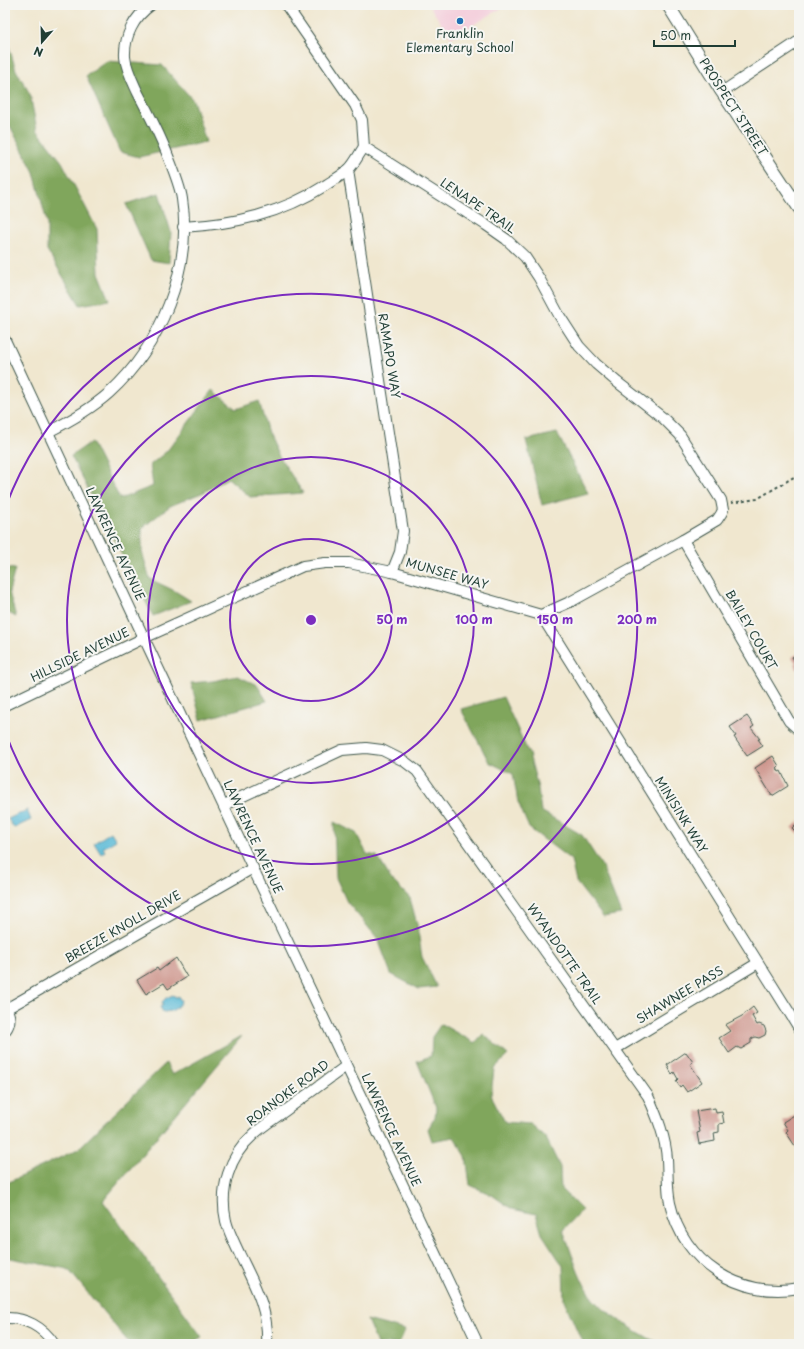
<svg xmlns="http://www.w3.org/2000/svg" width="804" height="1349" viewBox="0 0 804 1349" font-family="'Playpen Sans',sans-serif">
  <rect width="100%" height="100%" fill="#f6f6f2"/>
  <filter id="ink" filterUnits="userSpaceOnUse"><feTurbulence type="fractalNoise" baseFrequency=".025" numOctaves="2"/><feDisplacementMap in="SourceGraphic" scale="8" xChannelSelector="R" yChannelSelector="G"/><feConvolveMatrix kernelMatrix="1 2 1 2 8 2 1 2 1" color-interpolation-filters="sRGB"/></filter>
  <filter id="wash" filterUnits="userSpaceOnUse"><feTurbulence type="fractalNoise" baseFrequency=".012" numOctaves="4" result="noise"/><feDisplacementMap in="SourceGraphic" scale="16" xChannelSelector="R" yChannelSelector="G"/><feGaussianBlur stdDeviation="0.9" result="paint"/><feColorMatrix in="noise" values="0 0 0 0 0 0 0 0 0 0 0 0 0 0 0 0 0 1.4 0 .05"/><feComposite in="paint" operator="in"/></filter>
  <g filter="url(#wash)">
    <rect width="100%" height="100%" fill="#f0e7cf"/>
    <polygon fill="#f4cfdc" points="429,5 507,5 451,38"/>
    <g fill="#80a65c" stroke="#507248">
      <polygon points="5,34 16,70 30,94 37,130 62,162 97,229 99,273 110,300 80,305 47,250 47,223 34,172 9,124 5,121"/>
      <polygon points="107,61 162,65 193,100 206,142 139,157 120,152 86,76"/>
      <polygon points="159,193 171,232 169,263 151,260 126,204"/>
      <polygon points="213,390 236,409 259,401 268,433 279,456 303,493 250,497 228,478 204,492 170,506 142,528 142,552 150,579 175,591 191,601 153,616 71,456 91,442 120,499 153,486 150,465 167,451"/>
      <polygon points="557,433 588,493 542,505 526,440"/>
      <polygon points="5,568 15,569 9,592 16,617 5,611"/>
      <polygon points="238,676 257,685 267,701 201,720 191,683 213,681"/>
      <polygon points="503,697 529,754 538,788 541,811 582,835 602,866 621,914 603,917 576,882 571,860 529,828 518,802 513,774 489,762 461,709"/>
      <polygon points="334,822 356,833 367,854 377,856 391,879 410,898 417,924 422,957 437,987 419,989 391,974 378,939 347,902 336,878"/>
      <path d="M441,1024L475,1043L483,1034L508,1055L494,1069L491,1095L505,1122L530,1124L546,1138L560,1167L561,1189L582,1210L563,1230C571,1251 578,1275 590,1295C600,1311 642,1335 660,1344H583L564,1300L563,1266L542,1234L536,1214L512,1209L492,1195L470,1185L466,1156L454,1137L432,1141L428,1129L435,1117L436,1108L417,1061L431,1056L432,1037Z"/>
      <polygon points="242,1036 103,1201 202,1337 189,1344 130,1344 68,1269 5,1257 5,1184 78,1149 166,1063 172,1075"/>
      <polygon points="367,1320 405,1330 399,1344 377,1344"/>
    </g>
    <g fill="#58b9d6" stroke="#3c7b85">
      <polygon points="27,810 31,820 14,828 8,819"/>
      <polygon points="111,832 116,840 103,848 105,851 101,854 94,843"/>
      <path d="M173,995L175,998L178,996L181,1001C177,1009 172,1012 163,1012L160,1007L163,1005L162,1002L166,998Z"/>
    </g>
    <g id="blocks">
      <g fill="#cf988f">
        <polygon points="799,653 799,673 794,664 796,663 792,657"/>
        <polygon points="747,716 754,726 751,728 760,739 758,739 763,746 747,756 734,737 736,736 730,727"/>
        <polygon points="773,756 779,766 777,768 779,772 781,771 788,786 772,796 755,768"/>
        <polygon points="799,821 799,835 792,828"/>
        <polygon points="176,958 187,977 168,989 164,983 146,994 137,980 157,968 159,971"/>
        <polygon points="753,1007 757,1013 752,1016 757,1025 759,1024 764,1026 766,1031 765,1035 759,1038 755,1037 751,1039 751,1043 741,1049 737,1047 729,1053 719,1038 730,1031 725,1025 742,1016"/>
        <polygon points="686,1052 693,1062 690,1064 702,1082 687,1092 682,1085 680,1087 676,1081 678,1079 674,1072 672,1074 667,1065"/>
        <polygon points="715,1108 716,1113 722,1112 724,1123 719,1124 719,1132 714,1133 715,1141 699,1144 697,1133 700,1132 696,1111"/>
        <polygon points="799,1112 799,1150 796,1146 795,1146 786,1132 788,1130 783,1122"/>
      </g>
    </g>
  </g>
  <g filter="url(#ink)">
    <use href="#blocks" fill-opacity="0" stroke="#3e564b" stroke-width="1"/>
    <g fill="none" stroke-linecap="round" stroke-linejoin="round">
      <g stroke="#3e564b" stroke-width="12">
        <g id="minor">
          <polyline points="722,92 799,41"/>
          <polyline points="348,170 403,531 400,552 392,572"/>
          <path d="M183,227C235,224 281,214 326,185C333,180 342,176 349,169C355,163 359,154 364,147"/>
          <polyline points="5,340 144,638 478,1344"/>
          <path d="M48,432C70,421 91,409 109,393C160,347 193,268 182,199C180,185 171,164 166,151C158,131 148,112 138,93C133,82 126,69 125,57C124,36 134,17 151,5"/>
          <polyline points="683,540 789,721 799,730"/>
          <polyline points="541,615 799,1028"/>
          <polyline points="5,705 144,638 303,566 325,563 349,563 392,572 541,615 572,601 683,540 717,520 721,514 723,510 721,500 680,435 663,418 639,399 617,382 596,364 579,346 559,315 539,278 525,257 506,239 486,225 364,147 362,120 355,105 286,5"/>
          <path d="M224,805L342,750L366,748L382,750L404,761L417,771L648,1096C657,1116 666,1138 667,1160C668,1175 667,1189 670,1203C683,1263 740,1299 799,1288"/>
          <path d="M5,1008C11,1015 11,1023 5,1031"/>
          <polyline points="6,1009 253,868"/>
          <polyline points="615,1049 758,963"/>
          <path d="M5,1318C25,1317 43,1327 54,1344"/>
          <path d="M267,1344C269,1310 254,1284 240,1255C235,1244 229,1233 226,1221C219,1190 229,1156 253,1135C262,1126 274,1119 285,1111C305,1096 326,1081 346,1066"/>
        </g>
      </g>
      <g stroke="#3e564b" stroke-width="14">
        <polyline id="tertiary" points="668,5 722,92 799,208"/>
      </g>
      <polyline stroke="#3e564b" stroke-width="2" stroke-dasharray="3 3" stroke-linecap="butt" points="731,503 757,499 799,474"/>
      <use href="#minor" stroke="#fff" stroke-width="10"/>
      <use href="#tertiary" stroke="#fff" stroke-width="12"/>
    </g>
  </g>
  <g fill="none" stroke="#7b2cbf" stroke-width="2">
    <circle cx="311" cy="620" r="81"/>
    <circle cx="311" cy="620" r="163"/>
    <circle cx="311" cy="620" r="244"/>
    <path d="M6 506A326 326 0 1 1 6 734"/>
  </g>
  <circle fill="#1f6fb2" stroke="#f6f6f2" stroke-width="1.5" cx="460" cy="21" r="4"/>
  <g text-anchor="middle" stroke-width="4" stroke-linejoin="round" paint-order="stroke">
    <g font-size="12" fill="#1f3d34" stroke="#f6f6f2">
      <text x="460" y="38">Franklin<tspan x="460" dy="14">Elementary School</tspan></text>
    </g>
    <g font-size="12" fill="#1f3d34" stroke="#f6f6f2">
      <text transform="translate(733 107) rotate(57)" y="4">PROSPECT STREET</text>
      <text transform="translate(478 206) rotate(34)" y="4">LENAPE TRAIL</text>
      <text transform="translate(389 356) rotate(81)" y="4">RAMAPO WAY</text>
      <text transform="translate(115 544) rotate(65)" y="4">LAWRENCE AVENUE</text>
      <text transform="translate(447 574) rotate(16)" y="4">MUNSEE WAY</text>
      <text transform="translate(751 630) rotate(60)" y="4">BAILEY COURT</text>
      <text transform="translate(80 655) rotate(-26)" y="4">HILLSIDE AVENUE</text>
      <text transform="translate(681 815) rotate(58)" y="4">MINISINK WAY</text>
      <text transform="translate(253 837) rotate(65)" y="4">LAWRENCE AVENUE</text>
      <text transform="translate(123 927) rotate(-30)" y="4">BREEZE KNOLL DRIVE</text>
      <text transform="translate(564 954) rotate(55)" y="4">WYANDOTTE TRAIL</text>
      <text transform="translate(680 995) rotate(-31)" y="4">SHAWNEE PASS</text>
      <text transform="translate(288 1093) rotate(-37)" y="4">ROANOKE ROAD</text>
      <text transform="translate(391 1130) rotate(65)" y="4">LAWRENCE AVENUE</text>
    </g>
  </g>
  <circle cx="311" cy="620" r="6" fill="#7b2cbf" stroke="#f6f6f2" stroke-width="2"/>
  <g font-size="12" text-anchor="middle" font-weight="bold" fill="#7b2cbf" stroke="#f6f6f2" stroke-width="4" stroke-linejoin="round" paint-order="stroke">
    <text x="392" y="624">50 m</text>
    <text x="474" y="624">100 m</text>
    <text x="555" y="624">150 m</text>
    <text x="637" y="624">200 m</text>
  </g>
  <rect width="804" height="1349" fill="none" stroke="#f6f6f2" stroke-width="20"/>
  <g transform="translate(42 42) rotate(200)" stroke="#f6f6f2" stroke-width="3" paint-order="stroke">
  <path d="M0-3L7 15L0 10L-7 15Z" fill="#1f3d34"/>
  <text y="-6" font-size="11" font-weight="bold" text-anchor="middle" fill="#1f3d34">N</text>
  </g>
  <path d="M654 40v6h81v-6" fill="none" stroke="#1f3d34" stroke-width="2"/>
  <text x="660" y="40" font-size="12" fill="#1f3d34" stroke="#f6f6f2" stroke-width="3" paint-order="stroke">50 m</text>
</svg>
